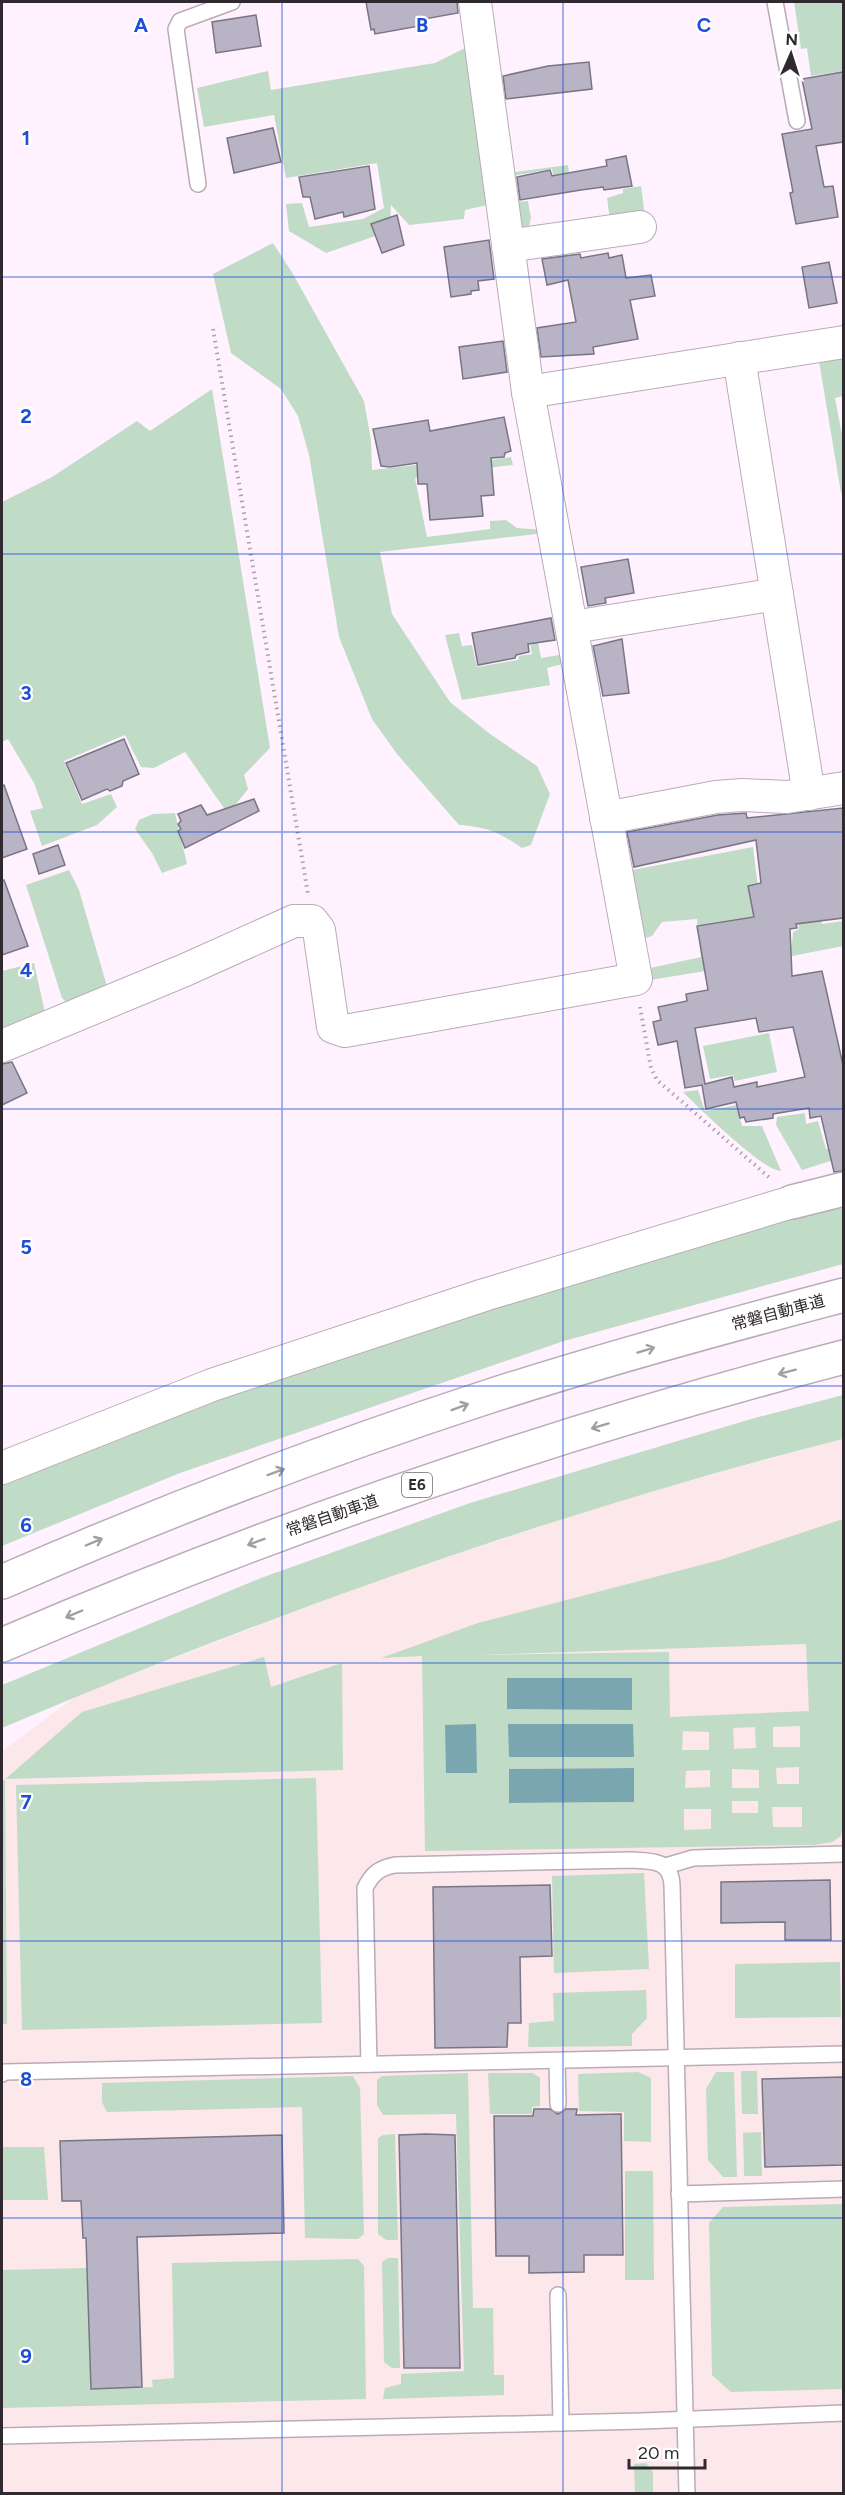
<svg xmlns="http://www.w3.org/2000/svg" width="845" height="2495" viewBox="0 0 845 2495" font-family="Figtree,'Noto Sans JP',sans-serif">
  <rect width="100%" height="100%" fill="#fff2fe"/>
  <polygon fill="#fce7eb" points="843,1439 843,2493 2,2493 2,1751 78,1695 381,1579 637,1495"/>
  <g fill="#c0dcc6" fill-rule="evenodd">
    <polygon points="794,2 843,2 843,71 811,76 807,48 801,49"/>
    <polygon points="467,47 492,204 465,210 464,219 409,225 391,205 390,231 326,253 289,231 286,204 302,203 309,227 363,219 384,208 377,163 286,178 274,115 204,127 197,88 268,71 271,90 435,63"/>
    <polygon points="568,165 571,187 556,191 552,169 512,176 517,202 528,201 531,218 527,235 523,236 508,173"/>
    <polygon points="641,186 645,216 610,220 607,198 623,193 623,189"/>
    <path d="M273,243L293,274L364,401L371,440L372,470L433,463L434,474L415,478L427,537L490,529V521L506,520L517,528L545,530V533L380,552L392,614L450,702L490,734L537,766L550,794L531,845L522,848C498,832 488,827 459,825L397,754L372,719L339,637L309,455L298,416L281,389L231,353L213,274Z"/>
    <polygon points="843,351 843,396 835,398 843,440 843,493 841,493 818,355"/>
    <polygon points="212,389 270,748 244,775 248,789 228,814 185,752 154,768 141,767 125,735 64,761 82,804 111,794 117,807 97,825 42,846 30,811 43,808 34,783 8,739 2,742 2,502 52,477 137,421 150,431"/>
    <polygon points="511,457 513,465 447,473 446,467"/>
    <polygon points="534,620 541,658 565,654 567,663 547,668 550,685 462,700 445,635 459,633 462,646 472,645 477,667 518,660 519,656 532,654 527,624"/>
    <polygon points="175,813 187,864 162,873 152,853 135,829 139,820 153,814"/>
    <polygon points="753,847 763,928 774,947 792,945 793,932 799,929 798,921 818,907 822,924 843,921 843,946 767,961 644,981 641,970 701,957 697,919 662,922 652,936 639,940 627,871"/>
    <polygon points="69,870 79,890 108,990 71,1006 62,998 26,885"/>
    <polygon points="34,963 46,1017 2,1035 2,971"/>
    <polygon points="769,1033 777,1072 735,1081 733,1075 710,1079 703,1046"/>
    <path d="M698,1090L705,1111L736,1105L742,1126H762L781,1171C764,1172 697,1106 683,1092Z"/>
    <polygon points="805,1113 806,1124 818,1121 826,1149 843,1145 843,1157 802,1170 776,1125 777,1117"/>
    <polygon points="843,1202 843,1264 564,1341 180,1473 2,1546 2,1481 160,1421 467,1311"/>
    <path d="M843,1395V1439C556,1512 275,1612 2,1728V1685L261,1578L470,1503L751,1419Z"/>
    <path d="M843,1519V1820L841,1836L832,1842L815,1845L425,1851L422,1656L381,1658L478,1623L720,1560ZM806,1644L809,1711L670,1717L669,1652L475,1655ZM800,1726V1747H773V1727ZM755,1727L756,1748L734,1749L733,1728ZM683,1731L709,1732V1750H682ZM799,1767V1784H777L776,1768ZM634,1768V1802L509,1803V1769ZM732,1769L759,1770V1788H732ZM710,1770V1787L685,1788L686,1771ZM732,1801H758V1813H732ZM772,1807H802V1827H773ZM684,1809H711V1829L684,1830Z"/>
    <polygon points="264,1657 271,1687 342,1663 343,1770 5,1779 7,2024 2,2024 2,1782 82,1712"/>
    <polygon points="316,1778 322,2023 22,2030 16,1785"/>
    <polygon points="644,1873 649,1969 554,1973 552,1876"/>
    <polygon points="840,1962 841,2017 735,2018 735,1964"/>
    <polygon points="646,1990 647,2018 632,2034 632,2046 528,2047 529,2023 554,2021 553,1993"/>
    <polygon points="741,2071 757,2071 758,2114 742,2114"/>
    <polygon points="638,2072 651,2078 651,2142 624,2141 624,2112 579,2111 578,2074"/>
    <polygon points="716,2072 734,2072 737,2177 723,2177 708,2160 706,2089"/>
    <polygon points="468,2073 473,2308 493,2308 494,2375 504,2375 504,2395 383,2399 385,2388 401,2384 401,2374 464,2371 456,2114 383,2115 377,2105 377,2080 382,2076"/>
    <polygon points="488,2073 533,2073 540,2078 540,2106 532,2107 532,2114 490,2114"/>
    <polygon points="353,2076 360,2088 364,2234 358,2239 305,2238 302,2107 107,2112 102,2102 102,2083"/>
    <polygon points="761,2132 762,2176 744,2176 743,2133"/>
    <polygon points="395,2134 398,2240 386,2240 378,2234 378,2138 383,2135"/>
    <polygon points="2,2147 44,2147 48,2200 2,2200"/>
    <polygon points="625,2171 653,2171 654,2280 625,2280"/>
    <polygon points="843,2204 843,2389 731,2392 712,2375 709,2223 723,2207"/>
    <polygon points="388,2258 398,2258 400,2368 392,2368 384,2362 382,2262"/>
    <polygon points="358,2259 364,2266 366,2399 2,2408 2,2270 87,2268 91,2389 153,2387 152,2380 174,2378 172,2263"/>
    <polygon points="646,2463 653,2472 653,2493 635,2493 634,2464"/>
  </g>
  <g fill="#7aa7af">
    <polygon points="507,1678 632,1678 632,1710 507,1709"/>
    <polygon points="476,1724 477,1773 446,1773 445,1725"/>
    <polygon points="508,1724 633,1724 634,1757 509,1757"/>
    <polygon points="634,1768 634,1802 509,1803 509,1769"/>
  </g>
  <g fill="#b8b3c5" stroke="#7a7585" stroke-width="1.5" fill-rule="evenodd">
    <polygon points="366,2 457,2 458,13 424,19 425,25 375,34 374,29 371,30"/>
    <polygon points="256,15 261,46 216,53 212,22"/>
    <polygon points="589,62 592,89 506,99 503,76 548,66"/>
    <polygon points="843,72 843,142 816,146 824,187 833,186 838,217 796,224 790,193 793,192 782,134 812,129 802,79"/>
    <polygon points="273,128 281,162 234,173 227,138"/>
    <polygon points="626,156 632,186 604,190 603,187 581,190 520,200 517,177 550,170 552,176 607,166 606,160"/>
    <polygon points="369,166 375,209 344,217 343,212 315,219 310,197 303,197 299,177"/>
    <polygon points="397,215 404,245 382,253 371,224"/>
    <polygon points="489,240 494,279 478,281 479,290 471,291 471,294 451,297 444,247"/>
    <polygon points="608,253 609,258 622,255 626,278 651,275 655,296 630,300 638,339 593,347 594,354 541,357 537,328 576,322 568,280 547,285 542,259 580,254 581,258"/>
    <polygon points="829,262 837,303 809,308 802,267"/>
    <polygon points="503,341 507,372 463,379 459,347"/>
    <polygon points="504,417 511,451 505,453 504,457 491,458 494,495 481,496 483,516 430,520 427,484 418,484 417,463 390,467 381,466 373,429 428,420 430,431"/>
    <polygon points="628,559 634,593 605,598 606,603 588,606 581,567"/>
    <polygon points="551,618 555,640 528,644 529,652 516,655 515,658 478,665 472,633"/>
    <polygon points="622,639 629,693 603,696 593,646"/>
    <polygon points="124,739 139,774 123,781 122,786 110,791 107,789 82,800 66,763"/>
    <polygon points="4,785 27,849 2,858 2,786"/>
    <polygon points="254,799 259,811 185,848 178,831 181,829 178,824 181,821 178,814 201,805 207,815"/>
    <path d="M843,808V918L796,924L797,928L790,929L792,976L822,971L843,1065V1171L834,1172L821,1116L810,1118L809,1108L773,1114V1118L746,1122L744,1117L740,1118L736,1102L706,1109L702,1085L685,1088L677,1041L658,1045L653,1022L661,1020L658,1007L687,1001L686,994L708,990L697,926L754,917L748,886L761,883L756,840L634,867L627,832L718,815L746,813L747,818ZM756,1018L759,1032L793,1027L805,1077L757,1087V1082L734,1087L732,1077L705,1084L695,1028Z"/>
    <polygon points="58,845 65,865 39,874 33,854"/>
    <polygon points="4,880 28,946 2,955 2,881"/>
    <polygon points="12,1062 27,1093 2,1105 2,1064"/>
    <polygon points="830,1880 831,1940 785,1940 785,1922 721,1923 721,1882"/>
    <polygon points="550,1885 552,1956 520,1957 521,2023 508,2023 507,2047 435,2048 433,1887"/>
    <polygon points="843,2077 843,2165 765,2167 762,2079"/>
    <polygon points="534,2109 550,2109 558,2114 566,2109 577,2109 576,2115 621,2114 623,2255 584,2255 584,2272 529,2273 529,2256 496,2256 494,2116 533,2116"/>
    <polygon points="426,2134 455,2135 460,2368 404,2368 399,2135"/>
    <polygon points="282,2135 284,2233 137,2237 142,2387 91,2389 86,2238 83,2238 81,2201 62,2201 60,2141"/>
  </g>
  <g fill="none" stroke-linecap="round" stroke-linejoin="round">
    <g stroke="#baabb9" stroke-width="18">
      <g id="service">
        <polyline points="775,2 797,121"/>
        <polyline points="198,184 176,29 180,21 232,2"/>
        <polyline points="666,1866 693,1858 844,1854"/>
        <polyline points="557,2061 558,2104"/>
        <path d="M369,2064L365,1888C372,1874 379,1868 395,1865L632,1860C652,1861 671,1860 672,1885L687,2494"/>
        <polyline points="2,2074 5,2072 844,2054"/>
        <polyline points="679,2194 844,2189"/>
        <polyline points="558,2295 561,2423"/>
        <polyline points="2,2436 642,2421 844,2413"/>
      </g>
    </g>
    <g stroke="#baabb9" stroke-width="34">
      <g id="minor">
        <polyline points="508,246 640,227"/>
        <polyline points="739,358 809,794"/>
        <polyline points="528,392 844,342"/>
        <polyline points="573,627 777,594"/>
        <polyline points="606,818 716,797 742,795 787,797 844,788"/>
        <polyline points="2,1046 185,970 294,921 312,921 319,930 333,1027 345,1031 636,979 528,392 475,2"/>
        <polyline points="2,1468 212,1385 484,1295 792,1202"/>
      </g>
    </g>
    <g stroke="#baabb9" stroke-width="36">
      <polyline id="tertiary" points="792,1202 844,1189"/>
    </g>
    <g stroke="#baabb9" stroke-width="36">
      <g id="motorway">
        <path d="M2,1582C158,1514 319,1452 481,1399C600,1360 722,1327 844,1295"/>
        <path d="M2,1645C275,1528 556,1432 844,1357"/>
      </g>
    </g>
    <g stroke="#aca2ab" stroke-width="4" stroke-dasharray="1.5 4.5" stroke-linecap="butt">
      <polyline points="213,329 308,894"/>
      <polyline points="640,1007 651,1068 657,1080 771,1179"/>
    </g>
    <use href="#service" stroke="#fff" stroke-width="15"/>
    <use href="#minor" stroke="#fff" stroke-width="32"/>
    <use href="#tertiary" stroke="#fff" stroke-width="33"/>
    <use href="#motorway" stroke="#fff" stroke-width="33"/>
  </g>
  <defs><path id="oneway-shaft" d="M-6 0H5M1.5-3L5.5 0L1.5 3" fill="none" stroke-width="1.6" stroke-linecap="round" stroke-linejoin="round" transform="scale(1.5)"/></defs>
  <g stroke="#a29fa2">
    <use href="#oneway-shaft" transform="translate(646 1350) rotate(-17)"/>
    <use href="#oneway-shaft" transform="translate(787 1372) rotate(165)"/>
    <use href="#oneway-shaft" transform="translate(460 1407) rotate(-20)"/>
    <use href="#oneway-shaft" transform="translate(600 1426) rotate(163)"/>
    <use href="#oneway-shaft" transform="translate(276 1472) rotate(-20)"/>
    <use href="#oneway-shaft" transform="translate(94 1542) rotate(-23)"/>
    <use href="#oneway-shaft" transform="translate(256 1542) rotate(159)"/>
    <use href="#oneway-shaft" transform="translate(74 1614) rotate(157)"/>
  </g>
  <path fill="none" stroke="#1d4ed8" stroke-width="1.5" stroke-opacity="0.55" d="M282,2V2494M563,2V2494M2,277H844M2,554H844M2,832H844M2,1109H844M2,1386H844M2,1663H844M2,1941H844M2,2218H844"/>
  <g text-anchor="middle" stroke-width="4.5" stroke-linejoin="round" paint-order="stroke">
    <rect fill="#fff" stroke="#6e6a6e" stroke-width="1.5" x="402" y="1473" width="30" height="24" rx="4.5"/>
    <g font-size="15" font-weight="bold" fill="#302a30">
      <text x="417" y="1490">E6</text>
    </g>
    <g font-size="16" fill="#302a30" stroke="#fff">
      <text transform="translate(778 1312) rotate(-15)" y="6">常磐自動車道</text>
      <text transform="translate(332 1515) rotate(-19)" y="6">常磐自動車道</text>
    </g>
  </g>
  <g font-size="20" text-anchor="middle" font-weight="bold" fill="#1d4ed8" stroke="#fff" stroke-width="4.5" stroke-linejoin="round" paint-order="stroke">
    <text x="141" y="32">A</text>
    <text x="422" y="32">B</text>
    <text x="704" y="32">C</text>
    <text x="26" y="145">1</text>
    <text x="26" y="423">2</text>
    <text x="26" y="700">3</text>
    <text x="26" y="977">4</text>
    <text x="26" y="1254">5</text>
    <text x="26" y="1532">6</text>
    <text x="26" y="1809">7</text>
    <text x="26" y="2086">8</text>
    <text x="26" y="2363">9</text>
  </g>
  <rect width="845" height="2495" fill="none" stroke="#302a30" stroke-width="6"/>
  <g transform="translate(791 54) rotate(3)" stroke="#ffffff" stroke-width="4.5" paint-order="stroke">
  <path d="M0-4.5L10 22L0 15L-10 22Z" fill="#302a30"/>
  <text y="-9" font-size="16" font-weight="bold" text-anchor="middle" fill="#302a30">N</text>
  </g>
  <path d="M629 2459v9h76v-9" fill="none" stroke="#302a30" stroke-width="3"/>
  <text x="638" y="2459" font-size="18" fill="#302a30" stroke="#ffffff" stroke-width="4.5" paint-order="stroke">20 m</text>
</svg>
